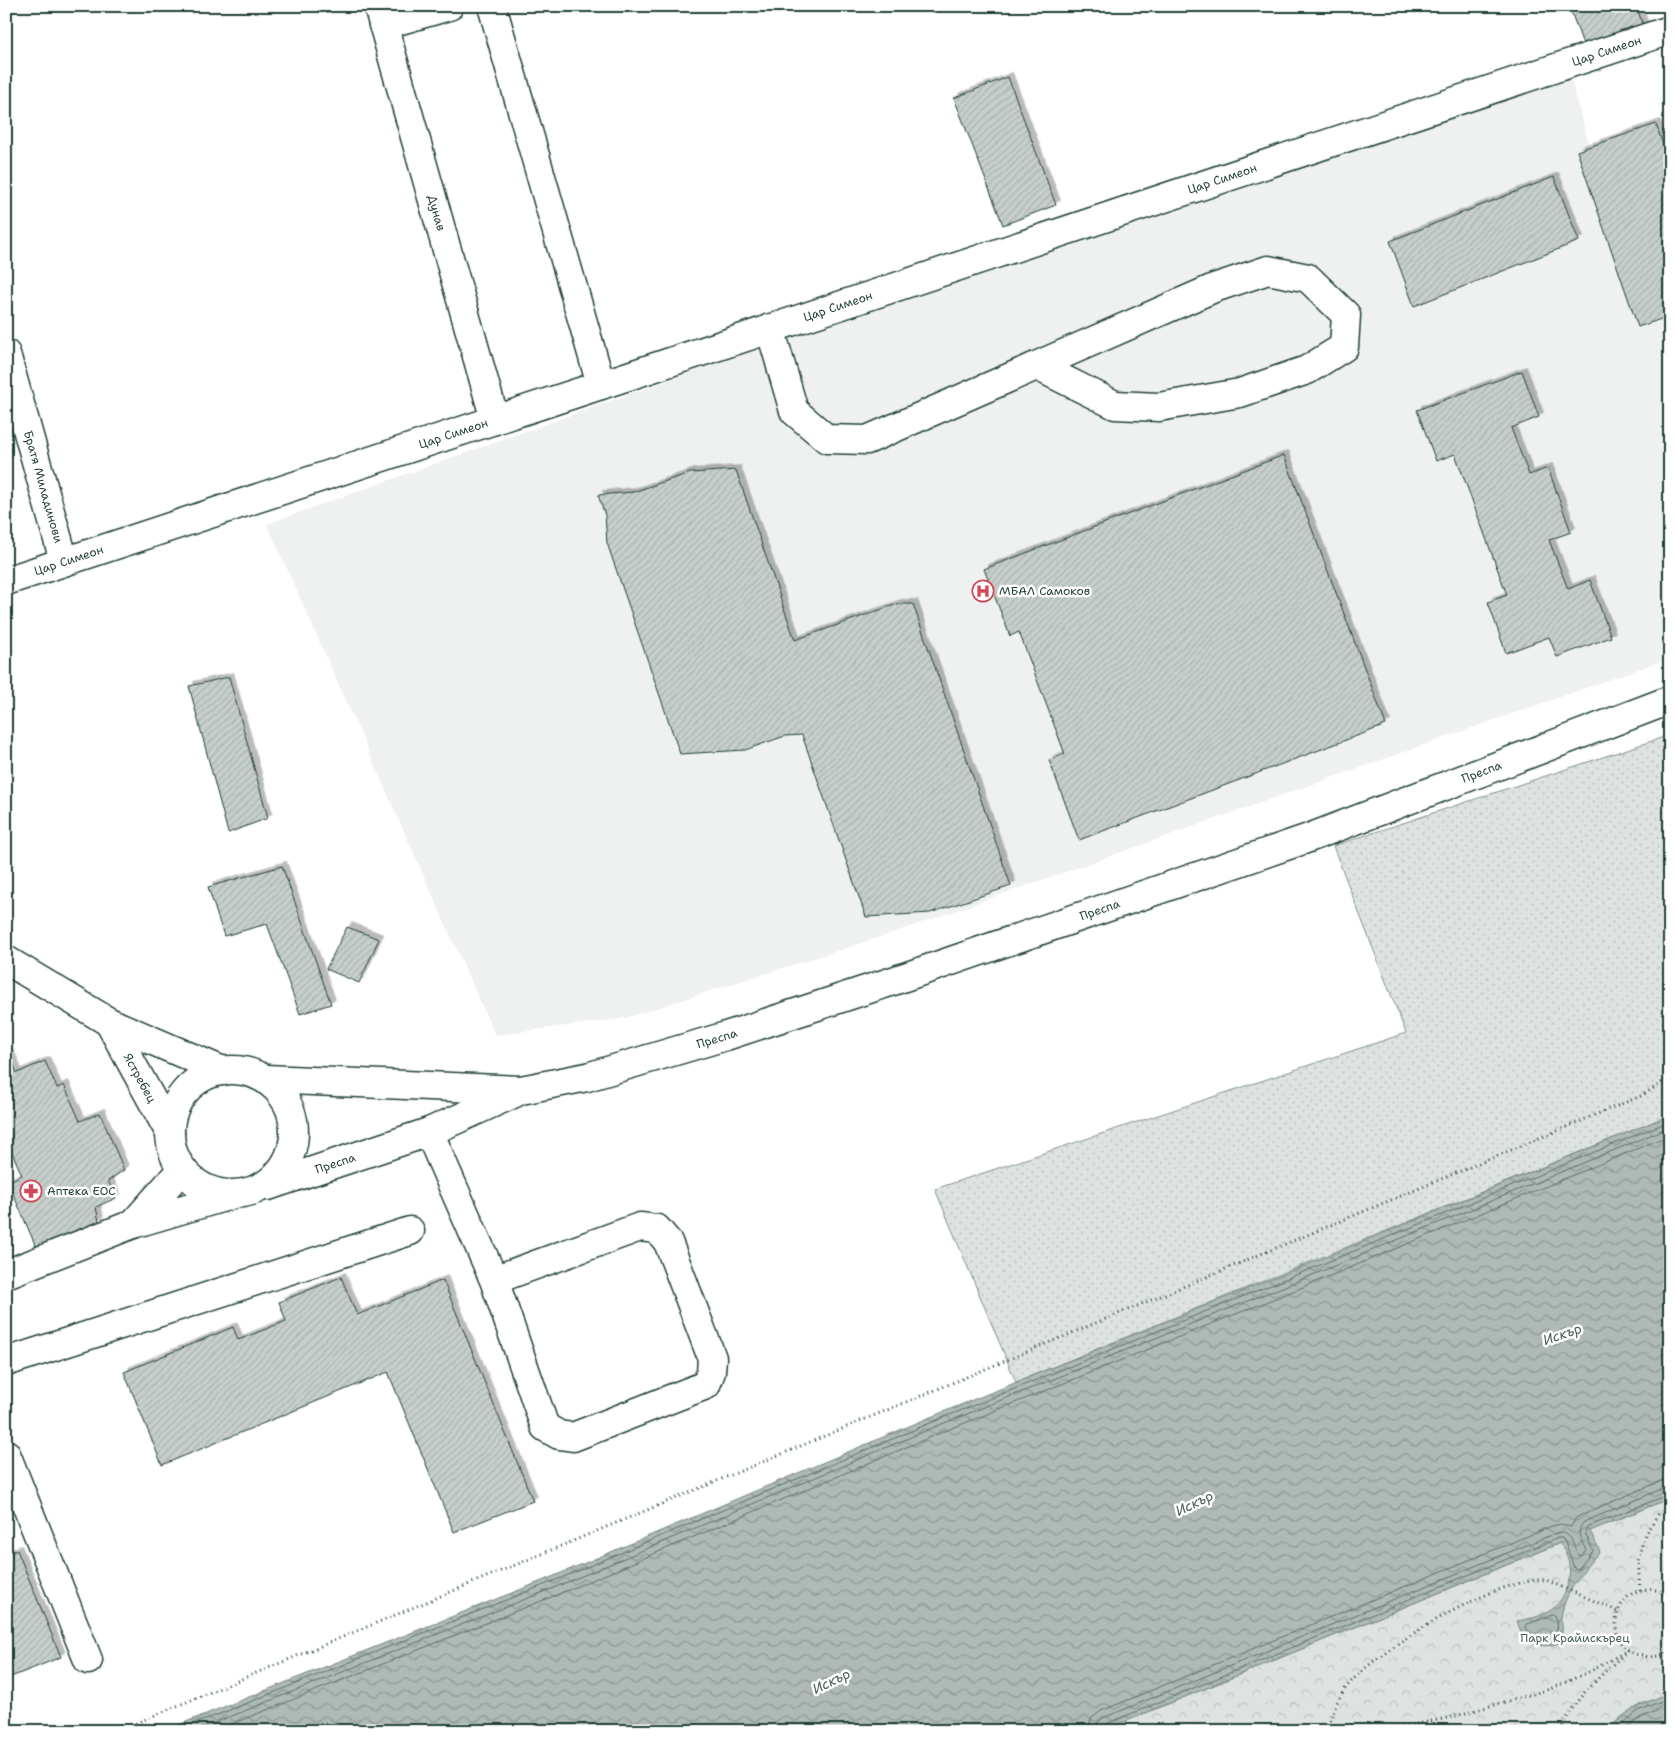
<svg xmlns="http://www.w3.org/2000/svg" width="1676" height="1737" viewBox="0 0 1676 1737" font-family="'Shantell Sans',sans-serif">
  <defs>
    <pattern id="grass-dots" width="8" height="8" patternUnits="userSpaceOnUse" patternTransform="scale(1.25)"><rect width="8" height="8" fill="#dee3e2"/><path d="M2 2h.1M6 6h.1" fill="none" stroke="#bec4c2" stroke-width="1.8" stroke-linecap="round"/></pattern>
    <pattern id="forest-crowns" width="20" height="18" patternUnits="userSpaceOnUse" patternTransform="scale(1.25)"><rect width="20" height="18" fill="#dee3e2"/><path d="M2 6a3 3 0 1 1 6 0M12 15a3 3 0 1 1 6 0" fill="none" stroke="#bec4c2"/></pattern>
    <pattern id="water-waves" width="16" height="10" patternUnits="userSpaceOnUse" patternTransform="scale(1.25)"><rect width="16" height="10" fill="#afbab7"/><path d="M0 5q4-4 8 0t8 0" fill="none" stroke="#8e9896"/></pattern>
    <pattern id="building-hatch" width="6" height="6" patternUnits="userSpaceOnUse" patternTransform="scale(1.25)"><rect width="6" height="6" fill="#c7cfcc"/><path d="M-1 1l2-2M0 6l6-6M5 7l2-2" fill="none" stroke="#aab3b0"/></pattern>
    <filter id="shadow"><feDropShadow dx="4.5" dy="-4.5" stdDeviation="0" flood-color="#0004"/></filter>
  </defs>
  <rect width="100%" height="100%" fill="#fff"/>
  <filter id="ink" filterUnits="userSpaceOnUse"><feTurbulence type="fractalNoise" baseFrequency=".02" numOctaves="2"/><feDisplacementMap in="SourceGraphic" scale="10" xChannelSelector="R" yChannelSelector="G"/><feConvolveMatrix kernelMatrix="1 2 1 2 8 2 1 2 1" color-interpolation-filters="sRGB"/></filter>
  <g filter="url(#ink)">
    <polygon fill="#eef1f0" points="1565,59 1640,326 1670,317 1670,658 884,936 622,1019 495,1035 267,524"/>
    <polygon fill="url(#grass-dots)" stroke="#7e908b" points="1670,735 1670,1115 1016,1382 935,1189 1406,1033 1333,846"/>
    <polygon fill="url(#forest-crowns)" stroke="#7e908b" points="1670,1498 1670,1731 1102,1731"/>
    <g fill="url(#water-waves)" stroke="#758883">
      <path d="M1670,1115V1498L1590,1531L1600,1551C1584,1569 1564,1593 1561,1618C1560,1625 1563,1634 1564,1641C1547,1648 1540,1647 1524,1640L1517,1621C1528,1619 1541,1617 1551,1610C1564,1601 1572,1580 1569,1565C1568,1558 1564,1549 1560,1543L1102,1731H163L547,1579L933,1416L1306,1265Z"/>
      <path d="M1670,1693V1731H1608C1622,1711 1648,1701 1670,1693Z"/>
    </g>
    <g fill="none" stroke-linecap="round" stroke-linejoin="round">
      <g stroke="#596f68" stroke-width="1">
        <path d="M1553,1615L1556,1617L1557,1638C1547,1643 1538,1641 1528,1636L1525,1627L1526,1625Z"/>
        <polyline points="177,1731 549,1583 935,1421 1308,1270 1670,1121"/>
        <polyline points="194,1731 551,1589 937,1426 1310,1276 1670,1127"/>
        <polyline points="214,1731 554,1596 940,1433 1313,1283 1670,1135"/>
        <polyline points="1088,1731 1091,1719 1101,1711 1552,1526 1561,1524 1571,1527 1576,1518 1583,1514 1661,1481 1670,1480"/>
        <path d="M1096,1731L1097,1723L1103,1718L1556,1533C1571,1530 1573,1544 1578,1555L1581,1556L1586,1550C1581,1540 1575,1531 1584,1522L1664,1488L1670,1487"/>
        <polyline points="1102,1731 1103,1727 1106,1724 1558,1538 1562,1538 1565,1541 1574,1568 1578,1569 1593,1551 1585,1533 1587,1527 1670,1494"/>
        <polyline points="1614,1731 1638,1711 1670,1698"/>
        <polyline points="1623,1731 1642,1717 1670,1705"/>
      </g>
    </g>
    <g fill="url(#building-hatch)" stroke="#1f3d34" filter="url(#shadow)">
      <polygon points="1569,6 1636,6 1645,30 1586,52"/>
      <polygon points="1008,77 1056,205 1003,225 954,98"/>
      <polygon points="1656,124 1666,154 1670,153 1670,316 1638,327 1577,151"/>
      <polygon points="1554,177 1579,241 1414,306 1390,241"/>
      <polygon points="1522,371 1539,417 1511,428 1529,475 1548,468 1571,532 1549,540 1568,589 1590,580 1611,637 1557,657 1549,637 1506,653 1488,602 1507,595 1455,454 1436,461 1417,410"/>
      <polygon points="1284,455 1386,725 1079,840 1049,760 1065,754 1019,632 1010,636 984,569"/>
      <polygon points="736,470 795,640 897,604 913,604 1011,886 930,913 866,917 802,735 785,736 745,750 680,754 607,543 605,515 598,495 633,492 690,473"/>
      <polygon points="229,677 268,818 228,833 189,686"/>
      <polygon points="282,866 331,1004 300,1014 267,924 224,936 208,887"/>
      <polygon points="347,927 379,939 359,983 326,969"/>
      <polygon points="6,1047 17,1073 45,1061 57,1088 64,1085 80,1121 100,1113 124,1170 108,1181 116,1198 96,1207 99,1222 37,1249 8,1182 22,1175 6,1139"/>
      <polygon points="341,1277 357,1315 443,1280 533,1501 454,1532 388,1372 162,1465 124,1372 233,1327 238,1340 286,1321 279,1302"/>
      <polygon points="17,1550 61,1657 6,1679 6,1554"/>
    </g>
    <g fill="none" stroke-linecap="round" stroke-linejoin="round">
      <g stroke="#1f3d34" stroke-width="31">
        <g id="minor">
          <path id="s1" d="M378,6L495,420"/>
          <polyline points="492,6 601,385"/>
          <polyline points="383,25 449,6"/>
          <polyline points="770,328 794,411 827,439 867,440 1214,288 1268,270 1308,278 1346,315 1344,347 1307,370 1240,393 1159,407 1115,405 1037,366"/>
          <path id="s2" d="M6,354L64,561"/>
          <path id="s3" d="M6,581L601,385L1670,30"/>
          <polyline points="6,960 109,1022 223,1071"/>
          <path id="s4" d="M109,1022L170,1133"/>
          <circle cx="232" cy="1132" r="62"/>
          <path id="s5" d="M266,1079L521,1090L587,1077L726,1036L893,981L1306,839L1670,700"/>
          <polyline points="429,1132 494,1280 545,1427 559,1435 573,1437 706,1385 711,1372 712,1358 668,1242 657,1229 640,1227 494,1280"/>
          <path id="s6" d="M268,1186L429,1132L515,1093"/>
          <polyline points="133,1224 182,1169"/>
          <polyline points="6,1274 133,1224 231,1195"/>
          <polyline points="6,1362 410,1231"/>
          <polyline points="6,1454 88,1660"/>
        </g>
      </g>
      <g stroke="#1f3d34" stroke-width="3" stroke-dasharray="1 4" stroke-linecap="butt">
        <polyline points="1640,1590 1638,1560 1645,1534 1659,1513 1670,1507"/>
        <path d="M1670,1596C1617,1565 1593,1650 1644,1656C1653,1658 1663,1656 1670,1650"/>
        <polyline points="117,1731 1643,1095 1670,1077"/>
        <path d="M1329,1731C1330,1714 1339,1695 1350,1683C1381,1647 1499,1576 1546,1580L1617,1611"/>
        <polyline points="1382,1731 1452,1717 1550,1689 1591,1671 1628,1650"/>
        <path d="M1561,1731C1573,1698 1600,1677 1624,1654"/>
      </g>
      <use href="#minor" stroke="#fff" stroke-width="28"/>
    </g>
  </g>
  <defs>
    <g id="hospital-ring" transform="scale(1.125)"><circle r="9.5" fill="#fff" stroke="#d1495b" stroke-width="1.5"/><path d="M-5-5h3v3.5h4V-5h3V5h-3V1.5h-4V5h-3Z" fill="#d1495b"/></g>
    <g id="pharmacy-ring" transform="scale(1.125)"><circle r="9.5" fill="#fff" stroke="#d1495b" stroke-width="1.5"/><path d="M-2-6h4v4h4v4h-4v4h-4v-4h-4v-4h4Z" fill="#d1495b"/></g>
  </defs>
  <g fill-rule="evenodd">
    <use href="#hospital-ring" x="983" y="591"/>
    <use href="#pharmacy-ring" x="31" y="1191"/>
  </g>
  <g text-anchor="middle" stroke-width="5" stroke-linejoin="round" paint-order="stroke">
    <g font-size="12" fill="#1f3d34" stroke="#fff">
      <text dy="4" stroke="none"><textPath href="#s3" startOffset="1686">Цар Симеон</textPath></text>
      <text dy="4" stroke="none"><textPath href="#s3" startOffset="1281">Цар Симеон</textPath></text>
      <text dy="4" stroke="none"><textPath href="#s1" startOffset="215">Дунав</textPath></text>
      <text dy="4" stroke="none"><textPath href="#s3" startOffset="876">Цар Симеон</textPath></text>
      <text dy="4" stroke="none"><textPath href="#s3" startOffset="471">Цар Симеон</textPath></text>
      <text dy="4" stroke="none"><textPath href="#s2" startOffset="138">Братя Миладинови</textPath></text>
      <text dy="4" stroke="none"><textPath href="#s3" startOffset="66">Цар Симеон</textPath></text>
      <text dy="4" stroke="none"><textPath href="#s5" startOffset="1268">Преспа</textPath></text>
      <text dy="4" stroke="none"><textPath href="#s5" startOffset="862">Преспа</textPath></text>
      <text dy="4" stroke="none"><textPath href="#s5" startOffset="458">Преспа</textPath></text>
      <text dy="4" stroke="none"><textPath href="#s4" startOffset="64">Ястребец</textPath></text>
      <text dy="4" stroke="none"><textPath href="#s6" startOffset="71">Преспа</textPath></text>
    </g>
    <g font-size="12" fill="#1f3d34" stroke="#fff" text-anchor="start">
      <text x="999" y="595">МБАЛ Самоков</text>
      <text x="47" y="1195">Аптека ЕОС</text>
    </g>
    <g font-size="12" fill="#455e57" stroke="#fff">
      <text x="1575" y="1642">Парк Крайискърец</text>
    </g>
    <g font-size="14" font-style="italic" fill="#4a625b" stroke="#fff">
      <text transform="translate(1562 1334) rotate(-19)" y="5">Искър</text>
      <text transform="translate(1194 1503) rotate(-26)" y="5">Искър</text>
      <text transform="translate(831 1681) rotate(-26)" y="5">Искър</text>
    </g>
  </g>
  <rect width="1676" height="1737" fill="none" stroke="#fff" stroke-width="25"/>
  <rect x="12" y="12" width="1651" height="1712" fill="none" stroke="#1f3d34" stroke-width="2" filter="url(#ink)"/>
</svg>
